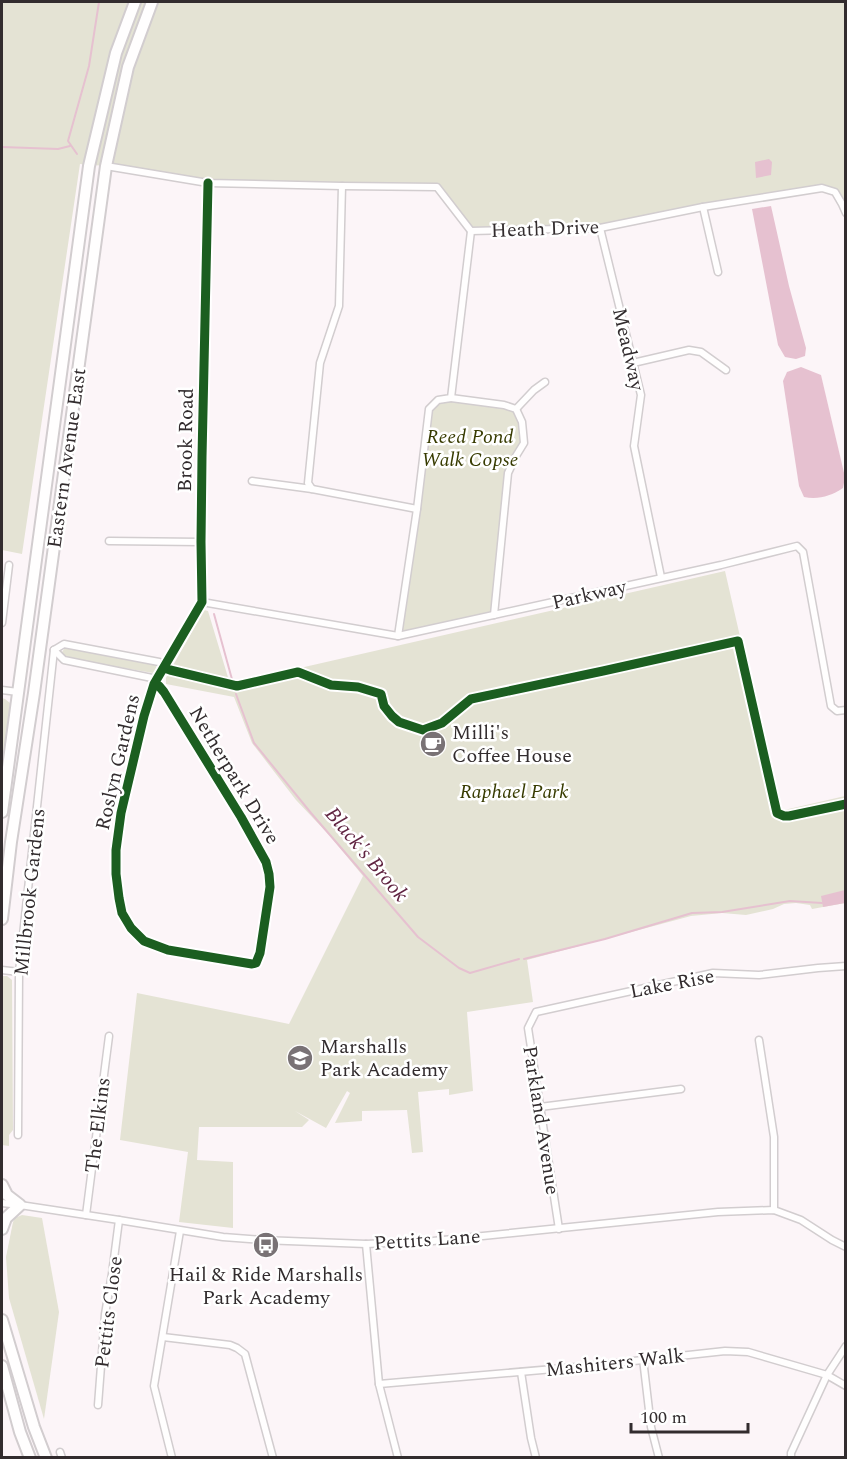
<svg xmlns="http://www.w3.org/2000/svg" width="847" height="1459" viewBox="0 0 847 1459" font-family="Spectral,serif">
  <rect width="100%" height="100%" fill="#fcf5f8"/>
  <g fill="#e4e3d4">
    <polygon points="2,2 845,2 845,213 835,192 822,188 600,228 471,231 437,187 208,183 106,166 80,164 22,554 2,550"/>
    <polygon points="451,398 516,409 524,443 508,473 494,615 398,636 429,409 438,400"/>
    <polygon points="725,571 780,811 845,796 845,903 812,909 810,905 796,903 784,904 773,909 746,915 722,913 691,916 527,960 533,1002 467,1012 473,1091 449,1095 449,1089 418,1092 423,1152 412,1153 407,1110 362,1111 362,1121 335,1123 350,1093 347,1091 326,1128 295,1111 309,1120 302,1127 199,1127 197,1160 233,1162 233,1228 179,1222 188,1152 120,1140 137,993 289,1024 363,876 330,836 296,800 252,743 234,697 166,684 166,678 204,610 208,611 230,684"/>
    <polygon points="65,648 155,664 157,668 153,673 66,658 63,656 62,652"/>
    <polygon points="2,698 5,699 10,703 2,768"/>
    <polygon points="3,976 7,976 12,980 13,1130 9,1135 9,1146 2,1145 2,989"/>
    <polygon points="22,1215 42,1218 59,1312 44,1419 9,1298 6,1257 13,1222 15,1218"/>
  </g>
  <g fill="#e6c1d0">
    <polygon points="769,159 772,162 771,175 756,178 755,162"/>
    <polygon points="771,206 789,286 806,348 805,356 796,359 785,357 778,345 752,209"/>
    <path d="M801,367L821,375L845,477L843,488C831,496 818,500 804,497L799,486L783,381L787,372Z"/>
    <polygon points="845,890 845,903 823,907 821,896"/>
  </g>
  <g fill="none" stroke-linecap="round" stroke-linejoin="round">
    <g stroke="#e6c1d0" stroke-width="2">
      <polyline points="2,147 58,149 70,146"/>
      <polyline points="77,154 68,141 89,66 99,2"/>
      <polyline points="214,614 233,683"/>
      <polyline points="236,694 254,743 311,813 418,937 459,968 470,973 519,959"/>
      <polyline points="524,959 605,939 692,913 722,912 790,901 822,903"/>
    </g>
    <g stroke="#d2cdcf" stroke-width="9">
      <g id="minor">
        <polyline points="106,166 208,183 342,186 437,187 471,231 600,228 703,207 822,188 835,192 842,204 846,213"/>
        <polyline points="703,207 718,272"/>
        <polyline points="600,228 641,395 634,446 661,577"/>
        <polyline points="633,363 689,350 701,352 726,370"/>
        <polyline points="451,398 504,405 516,409 522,422 524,443 516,456 508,473 494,615"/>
        <polyline points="516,409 534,390 545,382"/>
        <polyline points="252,481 312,489 417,509"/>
        <polyline points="312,489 308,483 320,363 339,306 342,186"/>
        <polyline points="109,541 201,542"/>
        <polyline points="202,602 398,636 721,565 797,546 803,552 831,706 837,711 846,710"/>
        <polyline points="2,623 9,565"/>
        <polyline points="398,636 417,509 429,409 438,400 451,398 471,231"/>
        <polyline points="54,650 64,644 159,662 166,665"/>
        <polyline points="54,650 64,660 157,679"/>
        <polyline points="154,684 159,686 164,692 241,817 266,862 269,874 270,887 260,953 256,963 252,964 168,950 144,941 131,928 122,913 119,898 116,874 116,850 121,813 144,716 154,684 202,602 201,542 202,457 208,183"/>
        <polyline points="2,690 18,692"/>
        <polyline points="2,970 19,972"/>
        <polyline points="759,1040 774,1137 774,1210"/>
        <polyline points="540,1107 681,1089"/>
        <polyline points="18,1135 19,972 54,650"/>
        <polyline points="2,1203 20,1205 119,1220 223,1237 262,1240 366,1244 433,1241 718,1212 774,1210 801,1220 832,1240 846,1247"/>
        <polyline points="86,1215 109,1036"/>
        <polyline points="559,1229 528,1028 536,1012 713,973 759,975 818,968 846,966"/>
        <polyline points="366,1244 379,1384 398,1458"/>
        <polyline points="163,1337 230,1345 237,1348 245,1354 273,1458"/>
        <polyline points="643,1359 651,1427 659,1458"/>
        <polyline points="521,1372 531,1438 536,1458"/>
        <polyline points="379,1384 588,1366 725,1351 748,1352 827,1375 846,1386"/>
        <polyline points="98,1405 105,1314 112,1274 119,1220"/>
        <polyline points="60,1452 62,1458"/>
        <polyline points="172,1458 154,1386 180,1231"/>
        <polyline points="791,1458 791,1453 827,1375 846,1346"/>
      </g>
    </g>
    <g stroke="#d2cdcf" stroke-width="14">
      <g id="trunk">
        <polyline points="2,812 89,166 116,53 135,2"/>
        <polyline points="2,919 11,842 34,693 106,166 128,67 152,2"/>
        <polyline points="2,1185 7,1195 20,1205 6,1218 2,1229"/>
        <polyline points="2,1320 34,1427 46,1458"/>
        <polyline points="2,1366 20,1432 30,1458"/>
      </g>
    </g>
    <use href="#minor" stroke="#fffefe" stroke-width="6"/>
    <use href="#trunk" stroke="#fffefe" stroke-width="10"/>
    <g stroke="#fff" stroke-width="13">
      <g id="cycleway">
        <polyline points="164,668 170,670 237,686 298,672 331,685 358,687 381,694 384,706 392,716 399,722 423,730 442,723 471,699 603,671 738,641 777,813 784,816 789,816 846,804"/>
        <polyline points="154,684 159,686 164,692 241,817 266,862 269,874 270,887 260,953 256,963 252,964 168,950 144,941 131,928 122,913 119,898 116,874 116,850 121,813 144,716 154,684 202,602 201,542 202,457 208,183"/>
      </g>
    </g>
    <use href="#cycleway" stroke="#1b5e20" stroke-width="9"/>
  </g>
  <defs>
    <g id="cafe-disc" transform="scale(1.35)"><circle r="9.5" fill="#797275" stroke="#fff"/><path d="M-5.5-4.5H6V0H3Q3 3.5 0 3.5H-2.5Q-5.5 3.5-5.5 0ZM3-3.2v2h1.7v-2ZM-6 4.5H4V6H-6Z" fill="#fff"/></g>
    <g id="school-disc" transform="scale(1.35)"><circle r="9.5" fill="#797275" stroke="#fff"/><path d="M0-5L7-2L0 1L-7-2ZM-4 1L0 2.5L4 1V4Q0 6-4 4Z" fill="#fff"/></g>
    <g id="bus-disc" transform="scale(1.35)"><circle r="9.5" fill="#797275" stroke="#fff"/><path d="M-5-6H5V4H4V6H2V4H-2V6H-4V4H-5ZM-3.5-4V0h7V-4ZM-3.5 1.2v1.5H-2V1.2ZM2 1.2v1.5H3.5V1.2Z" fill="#fff"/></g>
  </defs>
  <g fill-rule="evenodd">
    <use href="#cafe-disc" x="433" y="744"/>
    <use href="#school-disc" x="300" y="1058"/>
    <use href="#bus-disc" x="266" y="1245"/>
  </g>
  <g text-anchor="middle" stroke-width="5" stroke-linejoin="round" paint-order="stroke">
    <g font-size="20" fill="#322c2e" stroke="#fff">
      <text transform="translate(545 228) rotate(-2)" y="7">Heath Drive</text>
      <text transform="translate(629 349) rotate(77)" y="7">Meadway</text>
      <text transform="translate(185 440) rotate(-89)" y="7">Brook Road</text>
      <text transform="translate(66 458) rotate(-82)" y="7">Eastern Avenue East</text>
      <text transform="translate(589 594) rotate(-13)" y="7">Parkway</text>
      <text transform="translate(117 762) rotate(-77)" y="7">Roslyn Gardens</text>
      <text transform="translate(235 775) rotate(59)" y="7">Netherpark Drive</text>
      <text transform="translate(29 892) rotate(-84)" y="7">Millbrook Gardens</text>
      <text transform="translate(672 983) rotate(-11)" y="7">Lake Rise</text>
      <text transform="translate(542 1120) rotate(81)" y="7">Parkland Avenue</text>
      <text transform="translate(97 1125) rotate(-83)" y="7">The Elkins</text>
      <text transform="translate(427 1239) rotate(-4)" y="7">Pettits Lane</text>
      <text transform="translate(108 1312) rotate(-83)" y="7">Pettits Close</text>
      <text transform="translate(615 1362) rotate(-6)" y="7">Mashiters Walk</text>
    </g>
    <g font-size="20" font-style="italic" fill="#373b00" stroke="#fff">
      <text x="470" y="443">Reed Pond<tspan x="470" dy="23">Walk Copse</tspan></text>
      <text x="514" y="798">Raphael Park</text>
    </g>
    <g font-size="20" fill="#322c2e" stroke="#fff" text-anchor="start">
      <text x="452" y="739">Milli's<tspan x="452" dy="23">Coffee House</tspan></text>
      <text x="320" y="1053">Marshalls<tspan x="320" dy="23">Park Academy</tspan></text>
      <text x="266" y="1281" text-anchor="middle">Hail &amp; Ride Marshalls<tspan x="266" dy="23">Park Academy</tspan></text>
    </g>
    <g font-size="21" font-style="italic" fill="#602441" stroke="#fff">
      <text transform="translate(367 854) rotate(50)" y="7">Black's Brook</text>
    </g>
  </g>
  <rect width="847" height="1459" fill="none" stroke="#322c2e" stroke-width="6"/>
  <path d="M631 1423v9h117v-9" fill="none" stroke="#322c2e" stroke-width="3"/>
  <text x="640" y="1423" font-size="18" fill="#322c2e" stroke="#ffffff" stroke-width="4.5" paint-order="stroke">100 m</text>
</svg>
